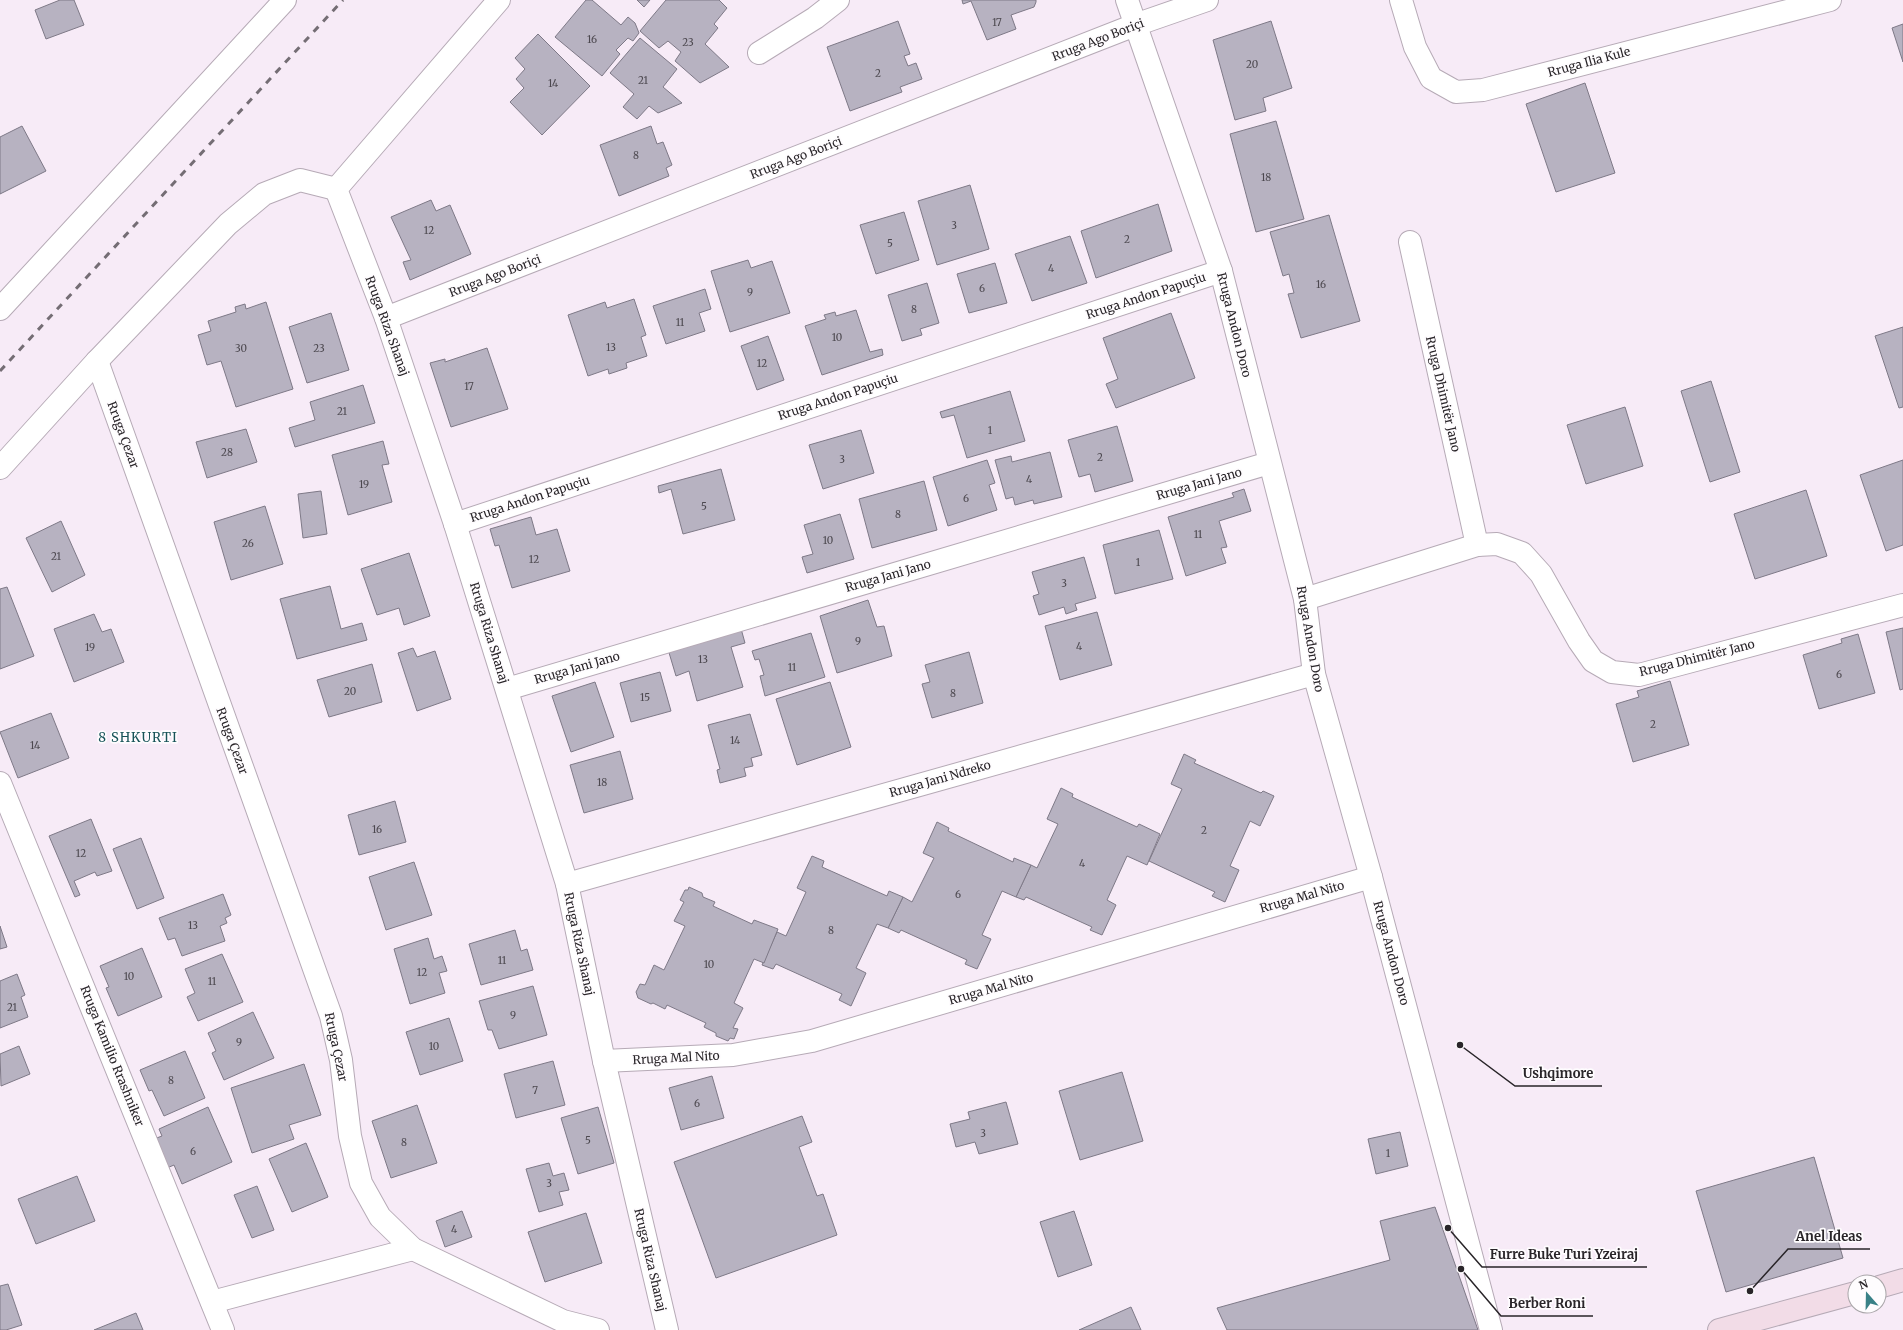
<svg xmlns="http://www.w3.org/2000/svg" width="1903" height="1330" viewBox="0 0 1903 1330" font-family="Merriweather,serif">
  <rect width="100%" height="100%" fill="#f7ebf7"/>
  <g fill="#b7b2c1" stroke="#7e7987">
    <polygon points="60,0 74,0 84,25 46,39 35,10"/>
    <polygon points="586,0 592,0 621,25 628,17 635,23 639,33 633,41 628,38 616,50 620,54 602,76 555,37"/>
    <polygon points="637,0 650,0 644,7"/>
    <polygon points="666,0 719,0 727,8 714,24 718,28 705,44 729,67 700,83 675,61 681,52 668,41 659,48 640,31"/>
    <polygon points="962,0 1036,0 1036,2 1034,7 1011,15 1016,29 987,40 971,1 963,4"/>
    <polygon points="898,21 910,54 904,56 908,66 916,63 922,79 900,87 902,92 850,111 827,47"/>
    <polygon points="1271,21 1292,88 1263,98 1266,111 1235,120 1213,40"/>
    <polygon points="1903,24 1903,62 1892,28"/>
    <polygon points="538,34 590,86 542,135 510,102 524,88 516,79 525,69 515,58"/>
    <polygon points="640,38 677,69 663,87 682,103 658,113 649,106 637,119 623,107 634,94 610,73"/>
    <polygon points="1585,83 1615,173 1556,192 1526,104"/>
    <polygon points="1276,121 1304,219 1256,232 1230,134"/>
    <polygon points="22,126 46,171 0,194 0,137"/>
    <polygon points="651,126 657,144 663,142 672,165 666,168 669,176 619,196 600,145"/>
    <polygon points="970,185 989,249 937,265 918,201"/>
    <polygon points="431,200 436,211 450,205 471,254 410,280 403,262 411,260 391,217"/>
    <polygon points="1158,204 1172,251 1096,278 1081,231"/>
    <polygon points="904,212 919,260 876,274 860,225"/>
    <polygon points="1329,215 1360,321 1301,338 1288,294 1294,293 1289,274 1283,276 1270,232"/>
    <polygon points="1070,236 1087,283 1032,301 1015,254"/>
    <polygon points="748,260 751,268 772,261 790,313 730,332 711,271"/>
    <polygon points="995,263 1007,303 969,313 957,274"/>
    <polygon points="927,283 939,323 920,329 922,335 902,341 888,295"/>
    <polygon points="705,289 711,309 699,313 705,331 666,344 653,306"/>
    <polygon points="634,299 646,335 641,337 647,356 626,363 627,368 609,374 608,369 588,376 568,315 605,302 607,308"/>
    <polygon points="266,302 293,389 236,407 221,361 207,365 198,335 211,331 208,321 236,312 235,307 245,304 246,309"/>
    <polygon points="856,310 870,352 882,349 883,355 822,375 805,326 826,319 824,315 835,312 836,316"/>
    <polygon points="331,313 349,370 307,383 289,327"/>
    <polygon points="1171,313 1195,378 1116,408 1106,384 1118,379 1103,338"/>
    <polygon points="1903,327 1903,407 1899,408 1875,336"/>
    <polygon points="768,336 784,380 757,390 741,346"/>
    <polygon points="487,348 508,409 451,427 430,363 445,359 445,362"/>
    <polygon points="1711,381 1740,472 1710,482 1681,391"/>
    <polygon points="363,385 375,423 295,447 289,428 315,420 310,402"/>
    <polygon points="1010,391 1025,441 967,458 954,415 942,418 940,412"/>
    <polygon points="1625,407 1643,466 1586,484 1567,425"/>
    <polygon points="1117,426 1133,481 1095,492 1090,474 1079,477 1068,440"/>
    <polygon points="246,429 257,462 207,478 196,442"/>
    <polygon points="861,430 874,473 823,489 809,445"/>
    <polygon points="383,441 389,464 382,465 392,502 348,515 332,455"/>
    <polygon points="1050,452 1062,497 1034,504 1033,500 1015,505 1013,497 1006,499 995,460 1011,456 1012,462"/>
    <polygon points="987,460 995,483 989,485 997,510 948,526 933,477"/>
    <polygon points="1903,460 1903,545 1886,551 1860,475"/>
    <polygon points="721,469 735,520 683,534 671,489 659,493 658,486"/>
    <polygon points="924,481 937,530 872,548 859,499"/>
    <polygon points="1244,489 1251,511 1219,521 1227,547 1221,548 1226,563 1186,576 1168,517 1234,497 1232,493"/>
    <polygon points="1806,490 1827,556 1755,579 1734,514"/>
    <polygon points="321,491 327,534 303,538 298,494"/>
    <polygon points="265,506 283,564 231,580 214,522"/>
    <polygon points="840,514 854,559 807,573 802,557 813,554 804,525"/>
    <polygon points="531,517 536,535 557,529 570,571 512,588 499,545 495,546 490,529"/>
    <polygon points="61,521 85,575 52,592 26,538"/>
    <polygon points="1159,530 1173,579 1115,594 1103,545"/>
    <polygon points="409,553 430,616 404,625 399,608 377,615 361,569"/>
    <polygon points="1084,557 1096,598 1075,604 1077,610 1066,614 1064,607 1039,615 1033,596 1039,594 1032,572"/>
    <polygon points="330,586 341,629 362,623 367,640 297,659 280,599"/>
    <polygon points="7,587 34,656 0,669 0,589"/>
    <polygon points="868,600 877,627 884,626 892,656 837,673 820,616"/>
    <polygon points="1097,612 1112,665 1060,680 1045,626"/>
    <polygon points="94,614 102,632 111,629 124,662 74,682 54,629"/>
    <polygon points="740,625 745,643 731,647 743,687 697,701 689,671 676,676 667,646"/>
    <polygon points="1903,628 1903,689 1900,690 1886,632"/>
    <polygon points="811,633 825,677 765,696 760,676 764,675 759,659 755,660 752,651"/>
    <polygon points="1858,634 1875,693 1819,709 1803,655 1842,643 1841,639"/>
    <polygon points="413,648 417,657 435,651 451,699 417,711 398,653"/>
    <polygon points="969,652 983,703 932,718 922,684 930,682 925,665"/>
    <polygon points="372,664 382,702 329,717 317,680"/>
    <polygon points="660,672 671,711 631,722 620,683"/>
    <polygon points="1670,681 1689,745 1633,762 1616,704 1639,697 1637,691"/>
    <polygon points="595,682 614,737 571,752 552,696"/>
    <polygon points="830,682 851,747 797,765 776,699"/>
    <polygon points="51,713 69,758 18,778 0,732"/>
    <polygon points="750,714 762,755 751,758 753,766 744,768 746,776 720,783 717,770 720,769 708,725"/>
    <polygon points="620,751 633,799 584,813 570,765"/>
    <polygon points="1184,754 1196,760 1194,763 1261,793 1263,791 1274,796 1260,826 1250,821 1230,866 1239,870 1225,902 1212,896 1215,892 1149,861 1182,789 1171,784"/>
    <polygon points="1061,788 1073,794 1072,797 1137,827 1139,824 1160,834 1147,865 1127,856 1107,900 1116,905 1102,935 1090,930 1092,927 1026,897 1024,900 1016,897 1031,865 1037,868 1058,824 1047,819"/>
    <polygon points="395,801 406,842 359,855 348,815"/>
    <polygon points="91,819 112,871 97,876 95,872 74,881 80,895 75,897 49,836"/>
    <polygon points="937,822 949,828 948,831 1013,862 1014,858 1031,865 1016,897 1002,891 982,935 991,939 977,969 965,964 967,960 901,930 899,933 888,928 903,897 912,902 934,858 923,853"/>
    <polygon points="141,838 164,898 137,909 113,849"/>
    <polygon points="812,856 824,861 822,867 887,896 889,891 903,897 888,928 877,924 856,968 866,973 851,1006 839,1000 842,994 776,964 773,969 762,965 777,932 786,936 806,892 797,888"/>
    <polygon points="414,862 432,915 386,930 369,877"/>
    <polygon points="689,887 702,893 703,897 715,902 713,906 752,924 754,920 778,929 764,963 754,959 734,1003 743,1008 733,1028 738,1029 734,1039 730,1038 728,1041 716,1036 716,1033 704,1027 706,1023 667,1005 665,1009 653,1003 651,1004 638,998 636,992 640,984 645,985 654,965 664,970 685,926 674,921 684,902 680,900 685,890 688,890"/>
    <polygon points="223,894 231,915 225,918 227,923 220,926 225,941 182,956 175,938 168,940 159,918"/>
    <polygon points="0,926 7,947 0,949"/>
    <polygon points="515,930 521,951 527,949 533,970 481,985 469,944"/>
    <polygon points="428,938 434,959 442,956 447,971 439,973 445,993 410,1004 394,949"/>
    <polygon points="142,948 162,997 118,1016 106,988 109,987 100,966"/>
    <polygon points="222,954 243,1002 198,1021 187,997 195,993 185,969"/>
    <polygon points="17,974 25,995 21,997 28,1017 0,1028 0,981"/>
    <polygon points="533,986 547,1035 499,1049 492,1030 488,1030 479,1001"/>
    <polygon points="253,1012 274,1058 224,1080 212,1053 216,1051 208,1033"/>
    <polygon points="449,1018 463,1061 420,1075 406,1032"/>
    <polygon points="19,1046 30,1074 1,1086 0,1054"/>
    <polygon points="185,1051 205,1098 164,1116 152,1090 149,1091 140,1070"/>
    <polygon points="553,1061 565,1105 516,1118 504,1074"/>
    <polygon points="304,1064 321,1115 289,1125 294,1139 252,1153 231,1088"/>
    <polygon points="1122,1072 1143,1141 1080,1160 1059,1091"/>
    <polygon points="712,1076 724,1118 681,1130 669,1088"/>
    <polygon points="1006,1102 1018,1144 979,1154 975,1142 956,1147 950,1124 970,1119 968,1112"/>
    <polygon points="417,1105 437,1163 391,1178 372,1121"/>
    <polygon points="208,1107 232,1162 182,1184 174,1165 167,1168 154,1139 162,1136 159,1129"/>
    <polygon points="598,1107 614,1163 578,1174 561,1118"/>
    <polygon points="802,1116 812,1142 799,1147 817,1196 823,1194 837,1235 716,1278 674,1162"/>
    <polygon points="1400,1132 1408,1166 1376,1174 1368,1139"/>
    <polygon points="306,1143 328,1197 292,1212 269,1159"/>
    <polygon points="1814,1157 1843,1258 1726,1292 1696,1191"/>
    <polygon points="549,1163 553,1176 564,1173 569,1190 559,1192 563,1205 539,1212 526,1169"/>
    <polygon points="77,1176 95,1221 36,1244 18,1199"/>
    <polygon points="257,1186 274,1230 252,1238 234,1195"/>
    <polygon points="1435,1207 1478,1330 1227,1330 1217,1308 1390,1260 1380,1221"/>
    <polygon points="462,1211 472,1237 445,1247 436,1221"/>
    <polygon points="1074,1211 1092,1265 1058,1277 1040,1222"/>
    <polygon points="586,1213 602,1263 545,1282 528,1232"/>
    <polygon points="8,1284 22,1325 6,1330 0,1330 0,1286"/>
    <polygon points="1131,1307 1141,1330 1079,1330"/>
    <polygon points="136,1313 143,1330 94,1330"/>
  </g>
  <g fill="none" stroke-linecap="round" stroke-linejoin="round">
    <g stroke="#b6aab6" stroke-width="24">
      <g id="street">
        <polyline points="499,0 336,189 386,318 455,524 567,884 604,1061 667,1330"/>
        <polyline points="1127,0 1221,271 1305,599 1314,674 1371,877 1491,1330"/>
        <polyline points="1401,0 1415,47 1431,78 1456,92 1483,90 1830,0"/>
        <polyline points="759,53 815,18 838,0"/>
        <polyline points="1410,242 1477,545"/>
        <polyline points="0,309 285,0"/>
        <polyline points="386,318 1135,25 1207,0"/>
        <polyline points="97,361 331,1016 341,1060 350,1136 361,1183 380,1217 413,1249 563,1321 598,1330"/>
        <polyline points="0,468 97,361 228,224 264,194 300,180 336,189"/>
        <polyline points="455,524 1221,271"/>
        <polyline points="1305,599 1477,545 1497,544 1522,553 1541,574 1579,641 1593,661 1612,672 1639,675 1903,605"/>
        <polyline points="507,689 1269,463"/>
        <polyline points="0,783 223,1330"/>
        <polyline points="567,884 1314,674"/>
        <polyline points="604,1061 733,1055 812,1041 1371,877"/>
        <polyline points="212,1302 413,1249"/>
      </g>
    </g>
    <g stroke="#b6aab6" stroke-width="24">
      <g id="secondary">
        <polyline points="1879,1287 1903,1280"/>
        <polyline points="1719,1330 1855,1293"/>
      </g>
    </g>
    <use href="#street" stroke="#fff" stroke-width="22"/>
    <use href="#secondary" stroke="#f2dce7" stroke-width="22"/>
    <polyline stroke="#746d74" stroke-width="3" stroke-dasharray="7 7" stroke-linecap="butt" points="0,371 343,0"/>
  </g>
  <g text-anchor="middle" stroke-width="3.5" stroke-linejoin="round" paint-order="stroke">
    <g font-size="10" fill="#4c484f">
      <text x="997" y="26">17</text>
      <text x="592" y="43">16</text>
      <text x="688" y="46">23</text>
      <text x="1252" y="68">20</text>
      <text x="878" y="77">2</text>
      <text x="643" y="84">21</text>
      <text x="553" y="87">14</text>
      <text x="636" y="159">8</text>
      <text x="1266" y="181">18</text>
      <text x="954" y="229">3</text>
      <text x="429" y="234">12</text>
      <text x="1127" y="243">2</text>
      <text x="890" y="247">5</text>
      <text x="1051" y="272">4</text>
      <text x="1321" y="288">16</text>
      <text x="982" y="292">6</text>
      <text x="750" y="296">9</text>
      <text x="914" y="313">8</text>
      <text x="680" y="326">11</text>
      <text x="837" y="341">10</text>
      <text x="611" y="351">13</text>
      <text x="241" y="352">30</text>
      <text x="319" y="352">23</text>
      <text x="762" y="367">12</text>
      <text x="469" y="390">17</text>
      <text x="342" y="415">21</text>
      <text x="990" y="434">1</text>
      <text x="227" y="456">28</text>
      <text x="1100" y="461">2</text>
      <text x="842" y="463">3</text>
      <text x="1029" y="483">4</text>
      <text x="364" y="488">19</text>
      <text x="966" y="502">6</text>
      <text x="704" y="510">5</text>
      <text x="898" y="518">8</text>
      <text x="1198" y="538">11</text>
      <text x="828" y="544">10</text>
      <text x="248" y="547">26</text>
      <text x="56" y="560">21</text>
      <text x="534" y="563">12</text>
      <text x="1138" y="566">1</text>
      <text x="1064" y="587">3</text>
      <text x="858" y="645">9</text>
      <text x="1079" y="650">4</text>
      <text x="90" y="651">19</text>
      <text x="703" y="663">13</text>
      <text x="792" y="671">11</text>
      <text x="1839" y="678">6</text>
      <text x="350" y="695">20</text>
      <text x="953" y="697">8</text>
      <text x="645" y="701">15</text>
      <text x="1653" y="728">2</text>
      <text x="735" y="744">14</text>
      <text x="35" y="749">14</text>
      <text x="602" y="786">18</text>
      <text x="377" y="833">16</text>
      <text x="1204" y="834">2</text>
      <text x="81" y="857">12</text>
      <text x="1082" y="867">4</text>
      <text x="958" y="898">6</text>
      <text x="193" y="929">13</text>
      <text x="831" y="934">8</text>
      <text x="502" y="964">11</text>
      <text x="709" y="968">10</text>
      <text x="422" y="976">12</text>
      <text x="129" y="980">10</text>
      <text x="212" y="985">11</text>
      <text x="12" y="1011">21</text>
      <text x="513" y="1019">9</text>
      <text x="239" y="1046">9</text>
      <text x="434" y="1050">10</text>
      <text x="171" y="1084">8</text>
      <text x="535" y="1094">7</text>
      <text x="697" y="1107">6</text>
      <text x="983" y="1137">3</text>
      <text x="588" y="1144">5</text>
      <text x="404" y="1146">8</text>
      <text x="193" y="1155">6</text>
      <text x="1388" y="1157">1</text>
      <text x="549" y="1187">3</text>
      <text x="454" y="1233">4</text>
    </g>
    <g font-size="12" fill="#292529" stroke="#fefcfe">
      <text transform="translate(1098 40) rotate(-21)" y="4">Rruga Ago Boriçi</text>
      <text transform="translate(1589 62) rotate(-15)" y="4">Rruga Ilia Kule</text>
      <text transform="translate(796 158) rotate(-21)" y="4">Rruga Ago Boriçi</text>
      <text transform="translate(495 276) rotate(-21)" y="4">Rruga Ago Boriçi</text>
      <text transform="translate(1146 296) rotate(-18)" y="4">Rruga Andon Papuçiu</text>
      <text transform="translate(1234 325) rotate(76)" y="4">Rruga Andon Doro</text>
      <text transform="translate(387 326) rotate(70)" y="4">Rruga Riza Shanaj</text>
      <text transform="translate(1443 394) rotate(77)" y="4">Rruga Dhimitër Jano</text>
      <text transform="translate(838 397) rotate(-18)" y="4">Rruga Andon Papuçiu</text>
      <text transform="translate(123 435) rotate(70)" y="4">Rruga Çezar</text>
      <text transform="translate(1199 484) rotate(-16)" y="4">Rruga Jani Jano</text>
      <text transform="translate(530 499) rotate(-18)" y="4">Rruga Andon Papuçiu</text>
      <text transform="translate(888 576) rotate(-16)" y="4">Rruga Jani Jano</text>
      <text transform="translate(489 633) rotate(73)" y="4">Rruga Riza Shanaj</text>
      <text transform="translate(1310 639) rotate(80)" y="4">Rruga Andon Doro</text>
      <text transform="translate(1697 658) rotate(-14)" y="4">Rruga Dhimitër Jano</text>
      <text transform="translate(577 668) rotate(-16)" y="4">Rruga Jani Jano</text>
      <text transform="translate(232 741) rotate(70)" y="4">Rruga Çezar</text>
      <text transform="translate(940 779) rotate(-16)" y="4">Rruga Jani Ndreko</text>
      <text transform="translate(1302 897) rotate(-16)" y="4">Rruga Mal Nito</text>
      <text transform="translate(579 944) rotate(78)" y="4">Rruga Riza Shanaj</text>
      <text transform="translate(1391 953) rotate(75)" y="4">Rruga Andon Doro</text>
      <text transform="translate(991 989) rotate(-16)" y="4">Rruga Mal Nito</text>
      <text transform="translate(336 1047) rotate(78)" y="4">Rruga Çezar</text>
      <text transform="translate(112 1056) rotate(68)" y="4">Rruga Kamilio Rrashniker</text>
      <text transform="translate(676 1058) rotate(-3)" y="4">Rruga Mal Nito</text>
      <text transform="translate(650 1260) rotate(77)" y="4">Rruga Riza Shanaj</text>
    </g>
    <g font-size="13" letter-spacing="1" fill="#175358" stroke="#fefcfe">
      <text x="138" y="742">8 SHKURTI</text>
    </g>
  </g>
  <path fill="none" stroke="#292529" stroke-width="1.5" d="M1460 1045L1515 1086H1602M1750 1291L1788 1249H1870M1448 1228L1482 1267H1647M1461 1269L1501 1316H1593"/>
  <g fill="#292529" stroke="#fefcfe" stroke-width="1.5">
    <circle cx="1460" cy="1045" r="4"/>
    <circle cx="1750" cy="1291" r="4"/>
    <circle cx="1448" cy="1228" r="4"/>
    <circle cx="1461" cy="1269" r="4"/>
  </g>
  <g font-size="13" text-anchor="middle" font-weight="bold" fill="#292529" stroke="#fefcfe" stroke-width="3.5" stroke-linejoin="round" paint-order="stroke">
    <text x="1558" y="1078">Ushqimore</text>
    <text x="1829" y="1241">Anel Ideas</text>
    <text x="1564" y="1259">Furre Buke Turi Yzeiraj</text>
    <text x="1547" y="1308">Berber Roni</text>
  </g>
  <g transform="translate(1867 1294) rotate(340)"><circle r="19" fill="#fefcfe" stroke="#a9a6a9"/>
  <path d="M0-3L7 15L0 10L-7 15Z" fill="#398187"/>
  <text y="-6" font-size="11" font-weight="bold" text-anchor="middle" fill="#292529">N</text>
  </g>
</svg>
